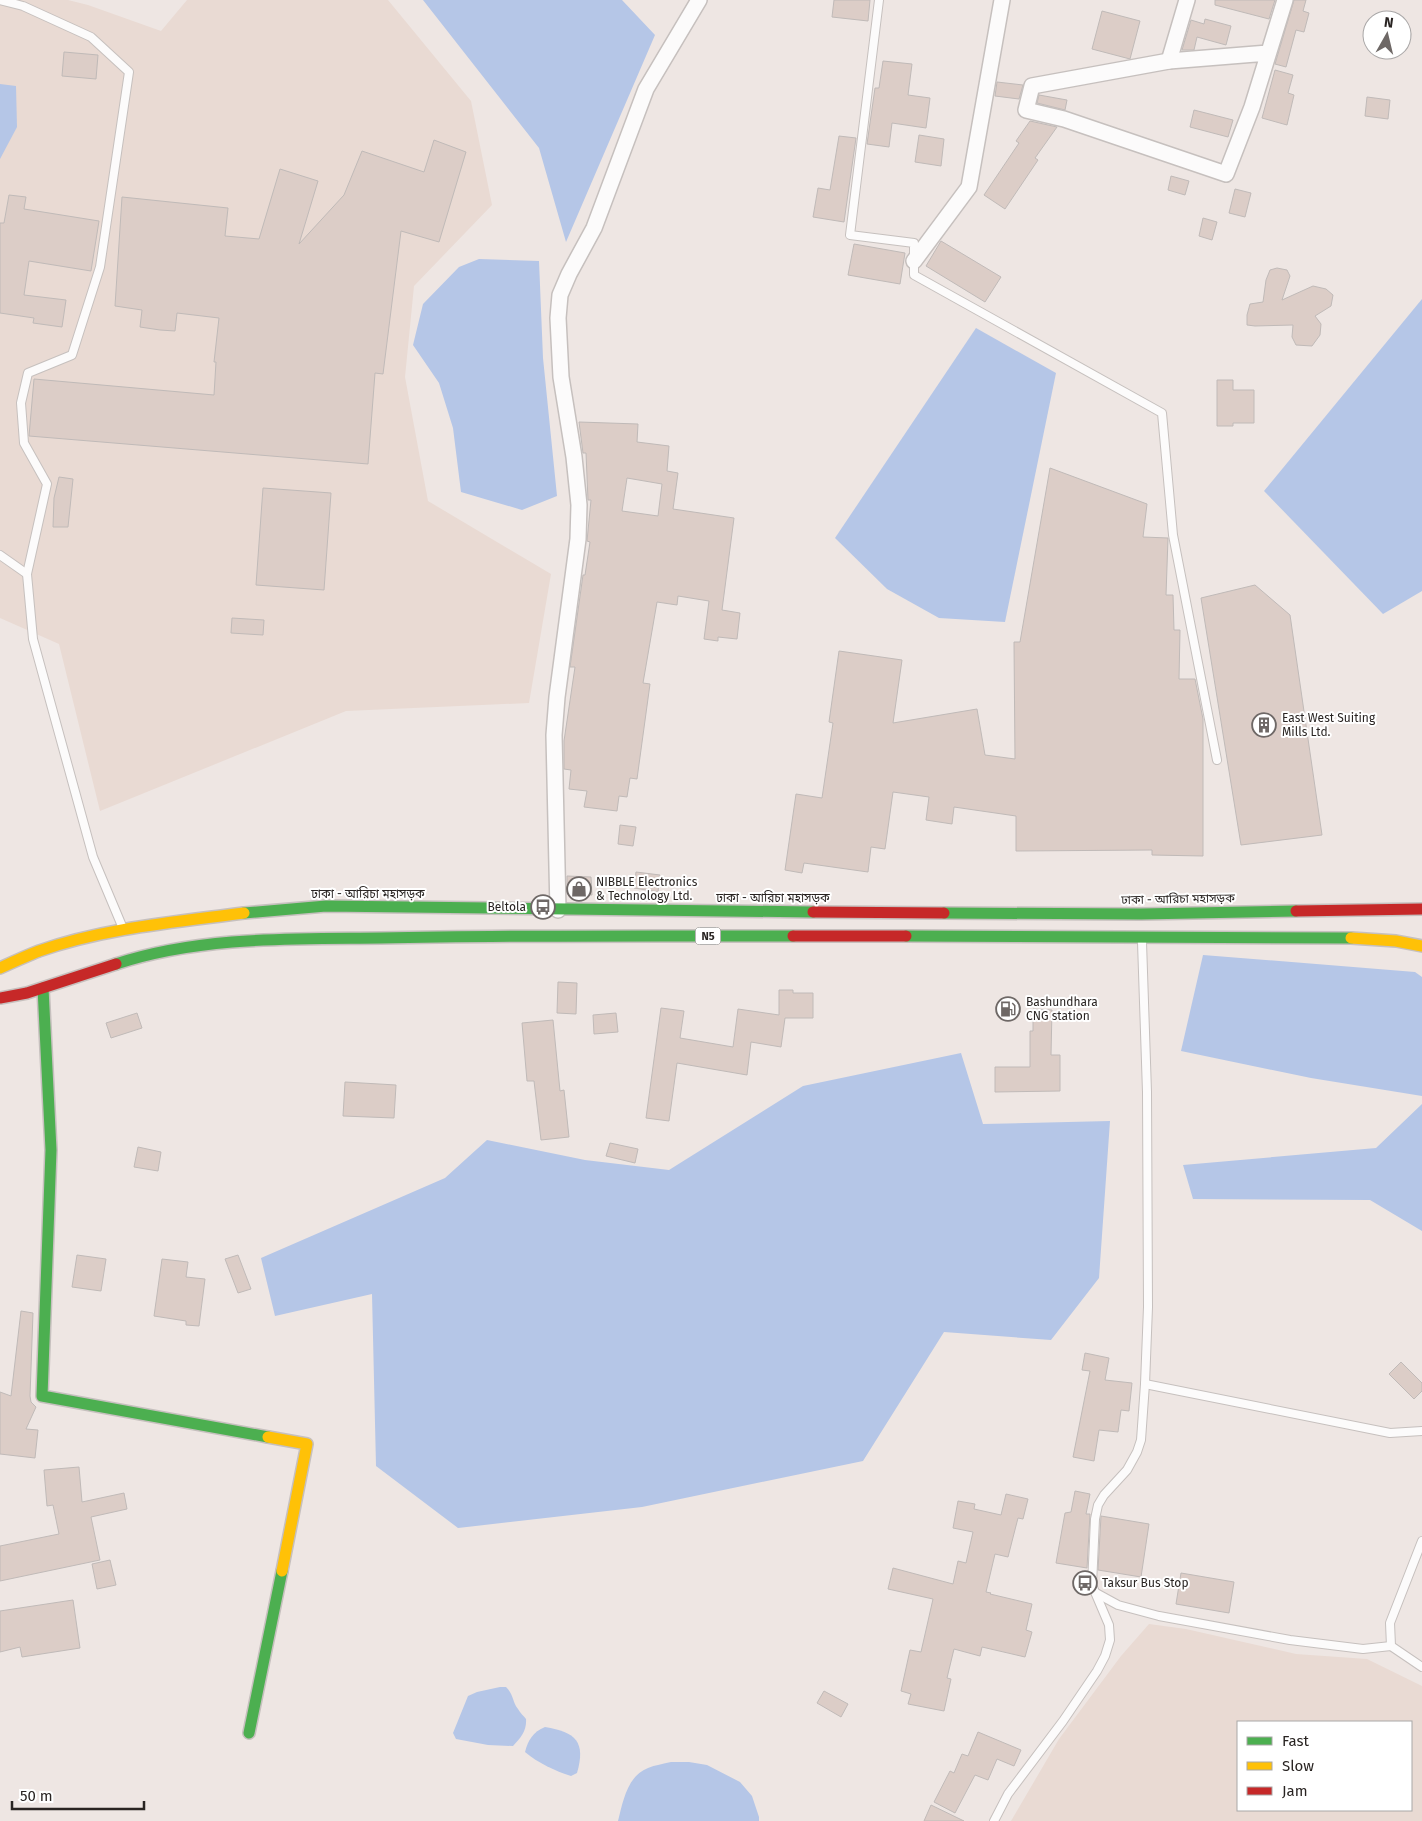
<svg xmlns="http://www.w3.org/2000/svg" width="1422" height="1821" viewBox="0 0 1422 1821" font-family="'Fira Sans','Noto Sans Bengali',sans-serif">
  <rect width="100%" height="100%" fill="#eee6e3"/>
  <g fill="#e9dad3" fill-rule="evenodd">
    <polygon points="0,0 68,0 88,5 161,31 187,0 388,0 471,101 492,205 414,286 405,377 428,501 551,574 529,703 346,711 100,811 59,644 0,618"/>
    <path d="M1149,1624L1186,1629L1296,1654L1367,1659L1422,1686V1821H1011L1059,1739L1121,1656ZM1238,1722H1411V1810H1238Z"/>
  </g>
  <g fill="#b5c6e7">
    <polygon points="423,0 622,0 655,35 566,242 539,148"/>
    <polygon points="0,84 16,86 17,127 0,159"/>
    <polygon points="479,259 539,261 543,358 557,496 522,510 461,492 453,428 439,383 413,345 423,304 459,267"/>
    <polygon points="1422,299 1422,591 1383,614 1264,491"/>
    <polygon points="976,328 1056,373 1005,622 939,618 887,589 835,538"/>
    <polygon points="1203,955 1415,972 1422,977 1422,1096 1311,1078 1181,1051"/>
    <polygon points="961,1053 983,1124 1110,1121 1099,1278 1051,1340 944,1332 863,1461 642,1507 458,1528 376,1466 372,1294 275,1316 261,1258 445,1178 487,1140 585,1160 669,1170 803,1086"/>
    <polygon points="1422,1104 1422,1231 1370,1200 1193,1199 1183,1165 1376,1148"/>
    <path d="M500,1687H506C514,1695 512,1701 518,1709C520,1713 524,1716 526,1719C527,1730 521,1738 513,1746L488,1745L456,1739L453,1733L468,1696L477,1692Z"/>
    <path d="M545,1727C576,1732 586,1742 577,1773L571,1776C555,1771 538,1763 525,1752C528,1740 533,1732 545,1727Z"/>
    <path d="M671,1762H689L707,1765L740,1782L752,1796L759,1817V1821H618C623,1802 627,1776 648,1768C655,1765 663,1764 671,1762Z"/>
  </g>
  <g fill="#dccdc7" stroke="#c0bab8" fill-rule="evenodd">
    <polygon points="834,0 870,0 868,21 832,17"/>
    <polygon points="1215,0 1275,0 1269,19 1215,5"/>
    <polygon points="1294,0 1306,0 1303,11 1309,13 1304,32 1296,30 1286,67 1275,64"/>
    <polygon points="1102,11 1140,21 1130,59 1092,49"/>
    <polygon points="1205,19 1231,26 1226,45 1197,37 1194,50 1182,50 1191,20 1204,24"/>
    <polygon points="64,52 98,55 96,79 62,76"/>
    <polygon points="883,61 912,64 908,95 930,98 926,128 892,123 889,147 867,144 875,88 879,88"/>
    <polygon points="1275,70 1293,75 1288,93 1294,95 1287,125 1262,118"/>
    <polygon points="997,82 1023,85 1019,99 995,96"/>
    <polygon points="1039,95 1067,100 1065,110 1037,103"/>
    <polygon points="1367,97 1390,100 1388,119 1365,116"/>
    <polygon points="1194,110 1233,120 1228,137 1190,127"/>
    <polygon points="1030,121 1057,127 1035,158 1038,160 1005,209 984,195 1019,143 1016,141"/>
    <polygon points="919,135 944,139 941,166 915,162"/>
    <polygon points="839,136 856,138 844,222 813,217 818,188 830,190"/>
    <polygon points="434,140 466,152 439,242 401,231 383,374 375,373 368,464 29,436 34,379 214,395 216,362 214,362 219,318 177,313 175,331 160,330 140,327 142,310 115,306 122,197 228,208 225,236 259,239 280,169 318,181 299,244 344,195 362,151 424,172"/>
    <polygon points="1171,176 1189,181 1185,195 1168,190"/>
    <polygon points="1235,189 1251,193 1245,217 1229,213"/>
    <polygon points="9,195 26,197 24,209 99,221 91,271 29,261 24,295 66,300 62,327 33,323 34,318 0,313 0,223 4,223"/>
    <polygon points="1203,218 1217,222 1212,240 1199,236"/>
    <polygon points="941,241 1001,277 985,302 926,266"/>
    <polygon points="854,244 905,253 900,284 848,275"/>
    <polygon points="1277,268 1287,270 1290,276 1282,300 1313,286 1326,289 1333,295 1331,306 1315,316 1321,324 1320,335 1312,346 1296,345 1292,337 1293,325 1255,326 1247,325 1247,315 1250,304 1263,302 1266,280 1270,270"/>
    <polygon points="1217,380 1233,380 1233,390 1254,390 1254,423 1233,423 1233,426 1217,426"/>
    <path d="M579,422L638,424L637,442L669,446L667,471L678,473L673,509L734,518L722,610L740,613L737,639L718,637V641L704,639L709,601L678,596L677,605L657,602L643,683L650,684L637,779L630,778L627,797L619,796L617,811L584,807L587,791L569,789L571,770L564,769V741L575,667H570L583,575H585L590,542L587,541L591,500H588L586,453H583ZM627,478L662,484L658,516L622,511Z"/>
    <polygon points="1050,468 1147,504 1143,537 1168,538 1166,595 1173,595 1174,630 1180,630 1179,679 1195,679 1203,719 1203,856 1152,855 1152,850 1016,851 1016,816 954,807 952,824 926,820 929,797 893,792 885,849 871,847 868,872 804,863 802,873 785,870 796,794 822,798 833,723 829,722 839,651 902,660 893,723 977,709 985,755 1015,759 1014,642 1020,642"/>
    <polygon points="59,477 73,479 68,527 53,527 54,498"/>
    <polygon points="263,488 331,493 324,590 256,585"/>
    <polygon points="1255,585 1290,615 1322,835 1241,845 1201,598"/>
    <polygon points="232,618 264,620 263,635 231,633"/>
    <polygon points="620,825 636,827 633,846 618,844"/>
    <polygon points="636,872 660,875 658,892 634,888"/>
    <polygon points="567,876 591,877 592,895 567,894"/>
    <polygon points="558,982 577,983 576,1014 557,1013"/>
    <polygon points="779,990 793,990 793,993 813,993 813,1018 785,1018 781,1047 751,1042 747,1075 677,1063 669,1121 646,1118 661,1008 684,1011 680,1038 733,1047 738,1009 779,1015"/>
    <polygon points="1033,1009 1052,1010 1051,1055 1060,1055 1060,1091 995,1092 995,1067 1030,1067 1030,1031 1033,1031"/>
    <polygon points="137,1013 142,1028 111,1038 106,1023"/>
    <polygon points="616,1013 618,1032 594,1034 593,1015"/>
    <polygon points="553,1020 560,1091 564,1090 569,1137 541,1140 534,1081 527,1081 522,1023"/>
    <polygon points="345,1082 396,1085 394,1118 343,1116"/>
    <polygon points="610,1143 638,1149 635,1163 606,1156"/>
    <polygon points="138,1147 161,1152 158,1171 134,1167"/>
    <polygon points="77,1255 106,1259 101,1291 72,1287"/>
    <polygon points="238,1255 251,1289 238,1293 225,1259"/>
    <polygon points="162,1259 188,1262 186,1277 205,1279 199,1326 186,1325 186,1321 154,1316"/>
    <polygon points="21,1311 33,1313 30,1396 31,1402 36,1407 26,1429 38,1430 35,1458 0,1454 0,1392 11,1396"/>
    <polygon points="1085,1353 1109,1358 1105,1380 1132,1383 1129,1411 1121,1410 1118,1432 1099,1430 1094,1461 1073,1457 1090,1371 1082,1370"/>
    <polygon points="1401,1362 1422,1383 1422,1391 1414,1399 1389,1374"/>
    <polygon points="79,1467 82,1502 124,1493 127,1509 91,1517 100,1560 0,1581 0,1546 59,1534 53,1505 47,1506 44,1470"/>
    <polygon points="1075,1491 1090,1494 1086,1514 1090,1514 1087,1568 1056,1563 1065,1513 1071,1512"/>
    <polygon points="1006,1494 1028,1499 1023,1519 1018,1518 1008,1557 995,1554 986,1592 991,1593 990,1594 1032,1604 1026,1630 1032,1632 1025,1657 982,1647 980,1656 954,1649 947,1678 951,1679 944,1711 908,1704 911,1694 901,1691 910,1650 921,1652 933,1599 888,1589 893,1568 953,1584 958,1561 966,1563 973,1532 953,1528 958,1501 975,1504 974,1509 1001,1515"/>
    <polygon points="1101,1516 1149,1524 1141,1577 1098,1570"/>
    <polygon points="110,1560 116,1585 97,1589 92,1564"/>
    <polygon points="1181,1573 1234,1582 1229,1613 1176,1604"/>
    <polygon points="73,1600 80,1648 22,1657 20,1647 0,1652 0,1611"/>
    <polygon points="824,1691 848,1704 841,1717 817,1703"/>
    <polygon points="978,1732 1021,1750 1014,1766 997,1759 988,1780 975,1775 955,1813 934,1802 950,1771 954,1773 962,1754 968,1756"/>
    <polygon points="931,1805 964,1821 924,1821"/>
  </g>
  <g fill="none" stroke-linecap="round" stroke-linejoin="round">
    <g stroke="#c6c0be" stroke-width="10">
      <g id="lane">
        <polyline points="0,0 23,6 91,37 129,72 100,267 72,355 28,373 21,403 24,443 47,484 27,574"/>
        <polyline points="879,0 850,235 914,243 914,275 1162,413 1173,535 1217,760"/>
        <polyline points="0,555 27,574 33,639 93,857 122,926"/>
        <polyline points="1145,1384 1390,1433 1422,1431"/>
        <polyline points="1422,1541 1390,1623 1391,1646 1422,1667"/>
        <polyline points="1096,1593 1118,1605 1159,1616 1290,1640 1363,1649 1391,1646"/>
        <polyline points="994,1821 1008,1794 1063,1721 1097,1671 1105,1656 1110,1640 1109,1625 1092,1585 1095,1519 1098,1505 1104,1495 1127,1470 1137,1452 1141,1440 1145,1384 1148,1307 1147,1092 1142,942"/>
      </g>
    </g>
    <g stroke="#c6c0be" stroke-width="18">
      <g id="street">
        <polyline points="1268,53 1169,61 1032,86 1026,110 1064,119 1226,174 1252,107 1285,0"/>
        <polyline points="1169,61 1187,0"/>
        <polyline points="914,261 969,187 1002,0"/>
        <polyline points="558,910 554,735 557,697 578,539 579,505 574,457 561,377 558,318 560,295 569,274 594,228 646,89 699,0"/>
      </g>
    </g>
    <g stroke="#c6c0be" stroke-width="14">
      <g id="fast">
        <polyline points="244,913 326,906 813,912"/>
        <polyline points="944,913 1141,914 1296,911"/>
        <polyline points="906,936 1351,938"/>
        <path d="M116,964C201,936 293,939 381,938C519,935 656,936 793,936"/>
        <polyline points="43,988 51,1150 42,1396 268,1437"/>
        <polyline points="249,1733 282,1571"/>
      </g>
    </g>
    <g stroke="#c6c0be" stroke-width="14">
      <g id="slow">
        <polyline points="1351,938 1396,941 1422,946"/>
        <path d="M0,968C13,962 26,956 39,951C104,928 176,922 244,913"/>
        <polyline points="268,1437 307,1444 282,1571"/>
      </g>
    </g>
    <g stroke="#c6c0be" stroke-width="14">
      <g id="jam">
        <polyline points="1296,911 1422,909"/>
        <polyline points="813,912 944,913"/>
        <polyline points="793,936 906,936"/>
        <polyline points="0,998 27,993 116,964"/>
      </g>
    </g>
    <use href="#lane" stroke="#fcfbfb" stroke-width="8"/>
    <use href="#street" stroke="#fcfbfb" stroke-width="15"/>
    <use href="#fast" stroke="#4caf50" stroke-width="11"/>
    <use href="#slow" stroke="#ffc107" stroke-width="11"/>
    <use href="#jam" stroke="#c62828" stroke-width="11"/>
  </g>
  <defs>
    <g id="building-ring" transform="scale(1.25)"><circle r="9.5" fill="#fff" stroke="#6e6866" stroke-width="1.5"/><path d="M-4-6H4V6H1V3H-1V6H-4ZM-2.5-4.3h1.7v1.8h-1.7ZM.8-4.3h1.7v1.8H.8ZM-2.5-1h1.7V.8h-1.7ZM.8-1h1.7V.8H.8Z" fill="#6e6866"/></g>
    <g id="shop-ring" transform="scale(1.25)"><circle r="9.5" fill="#fff" stroke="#6e6866" stroke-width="1.5"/><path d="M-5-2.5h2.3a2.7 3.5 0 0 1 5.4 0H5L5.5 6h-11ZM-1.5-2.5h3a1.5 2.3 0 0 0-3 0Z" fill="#6e6866"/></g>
    <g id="bus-ring" transform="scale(1.25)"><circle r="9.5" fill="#fff" stroke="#6e6866" stroke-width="1.5"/><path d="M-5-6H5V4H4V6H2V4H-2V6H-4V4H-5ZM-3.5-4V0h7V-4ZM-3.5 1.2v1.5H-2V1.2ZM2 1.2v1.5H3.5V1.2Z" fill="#6e6866"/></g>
    <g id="fuel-ring" transform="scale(1.25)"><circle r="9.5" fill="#fff" stroke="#6e6866" stroke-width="1.5"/><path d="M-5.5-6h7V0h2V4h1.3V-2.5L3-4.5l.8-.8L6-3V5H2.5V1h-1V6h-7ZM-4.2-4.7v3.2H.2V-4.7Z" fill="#6e6866"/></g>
  </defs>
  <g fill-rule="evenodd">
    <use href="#building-ring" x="1264" y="725"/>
    <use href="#shop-ring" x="579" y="889"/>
    <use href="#bus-ring" x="543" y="907"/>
    <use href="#fuel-ring" x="1008" y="1009"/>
    <use href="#bus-ring" x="1085" y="1583"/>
  </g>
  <g text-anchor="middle" stroke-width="4" stroke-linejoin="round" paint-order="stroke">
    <rect fill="#fff" stroke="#696664" stroke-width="1" x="695.5" y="927.5" width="25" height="17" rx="4"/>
    <g font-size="11" font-weight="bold" fill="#292422">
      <text x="708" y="940">N5</text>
    </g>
    <g font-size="12" fill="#292422" stroke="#fff" text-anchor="start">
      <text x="1282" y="722">East West Suiting<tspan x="1282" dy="14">Mills Ltd.</tspan></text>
      <text x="596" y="886">NIBBLE Electronics<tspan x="596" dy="14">&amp; Technology Ltd.</tspan></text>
      <text x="526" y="911" text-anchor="end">Beltola</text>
      <text x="1026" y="1006">Bashundhara<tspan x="1026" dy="14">CNG station</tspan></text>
      <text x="1102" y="1587">Taksur Bus Stop</text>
    </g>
    <g font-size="12" fill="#292422" stroke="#fff">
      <text x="368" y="898">ঢাকা - আরিচা মহাসড়ক</text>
      <text x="773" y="902">ঢাকা - আরিচা মহাসড়ক</text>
      <text transform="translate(1178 899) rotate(-1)" y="4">ঢাকা - আরিচা মহাসড়ক</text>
    </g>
  </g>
  <rect x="1237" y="1721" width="175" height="90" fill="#ffffff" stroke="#a9a7a7"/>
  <rect x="1247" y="1737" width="25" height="8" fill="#4caf50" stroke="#a9a7a7"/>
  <text x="1282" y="1746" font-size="15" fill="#292422">Fast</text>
  <rect x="1247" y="1762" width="25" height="8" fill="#ffc107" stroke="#a9a7a7"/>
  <text x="1282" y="1771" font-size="15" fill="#292422">Slow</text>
  <rect x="1247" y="1787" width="25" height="8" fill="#c62828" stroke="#a9a7a7"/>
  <text x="1282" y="1796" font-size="15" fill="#292422">Jam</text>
  <g transform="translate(1387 35) rotate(8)"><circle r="24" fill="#ffffff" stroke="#a9a7a7"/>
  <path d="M0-4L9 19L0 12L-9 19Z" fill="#6e6866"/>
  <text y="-8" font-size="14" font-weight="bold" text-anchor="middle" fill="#292422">N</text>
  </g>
  <path d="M12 1801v8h132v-8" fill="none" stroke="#292422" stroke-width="2.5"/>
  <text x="20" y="1801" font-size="15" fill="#292422" stroke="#ffffff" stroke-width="4" paint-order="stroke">50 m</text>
</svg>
